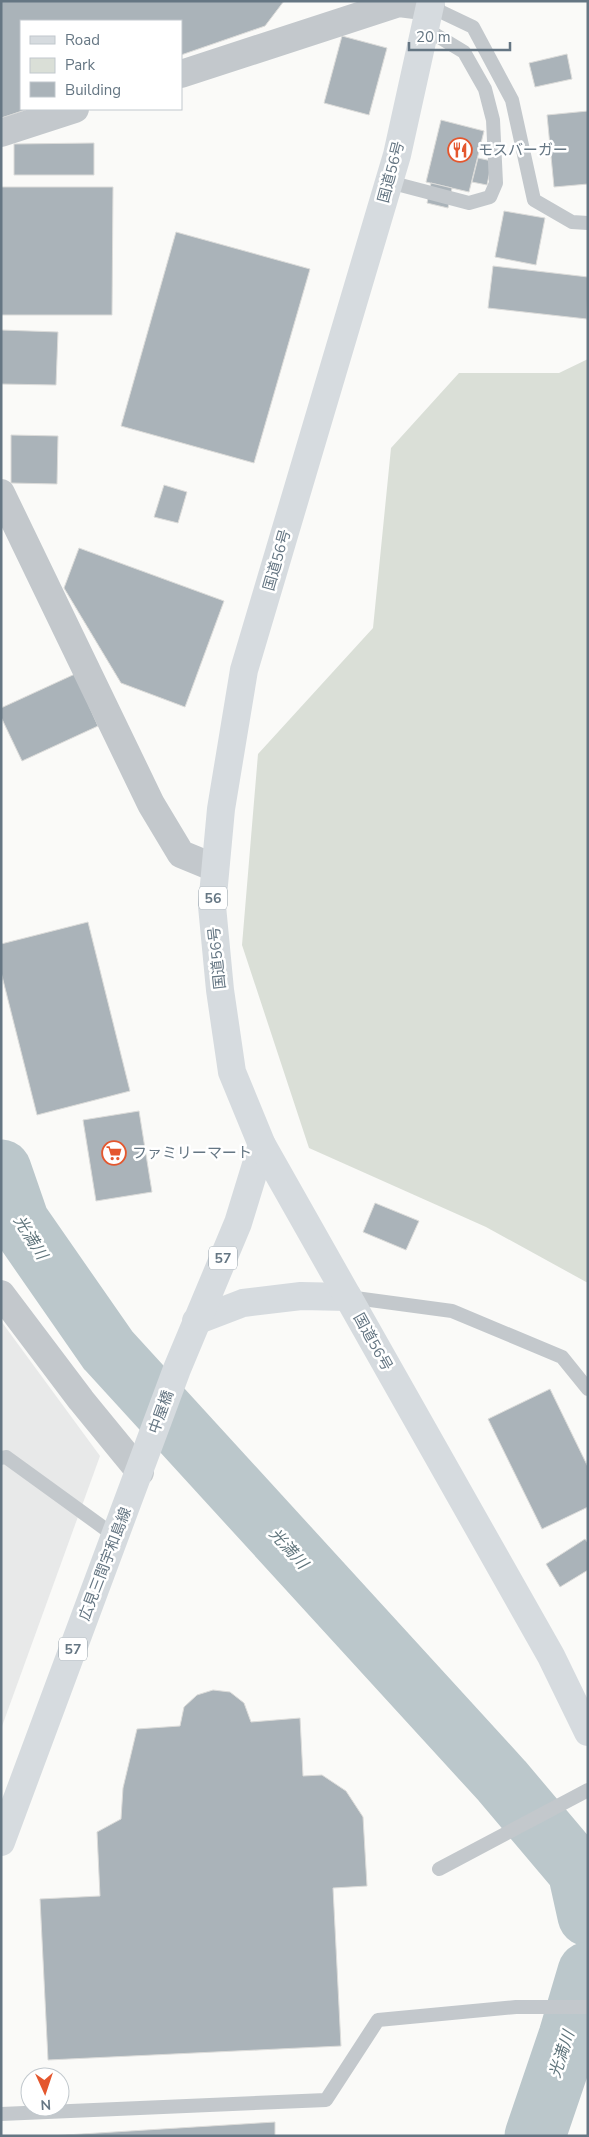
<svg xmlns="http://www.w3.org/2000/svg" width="589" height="2137" viewBox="0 0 589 2137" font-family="'Nunito Sans','Noto Sans JP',sans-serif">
  <rect width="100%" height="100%" fill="#fafaf8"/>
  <polygon fill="#e8e9e9" points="1,1321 100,1456 1,1729"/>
  <polygon fill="#dadfd7" points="588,359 588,1283 486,1227 309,1148 242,945 258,754 373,628 391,448 459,373 559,373"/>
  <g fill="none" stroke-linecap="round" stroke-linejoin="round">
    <g stroke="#bbc7cb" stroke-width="61">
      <polyline points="1,1170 19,1222 108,1350 502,1781 578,1871 588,1916"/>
      <polyline points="535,2136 569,2036 588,1972"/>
    </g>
  </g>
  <g fill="#aab3b9" stroke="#dcdcda">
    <polygon points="1,1 284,1 265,26 181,55 181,21 21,21 21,109 28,109 1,118"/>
    <polygon points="342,36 387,48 369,115 324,103"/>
    <polygon points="567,54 572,79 535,87 529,63"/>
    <polygon points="588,111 588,184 554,187 547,115"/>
    <polygon points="441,120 484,131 469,192 426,182"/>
    <polygon points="94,143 94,175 14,175 14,144"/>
    <polygon points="478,158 492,161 487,185 472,182"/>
    <polygon points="431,183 452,188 448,208 427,203"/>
    <polygon points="1,187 113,187 112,315 1,315"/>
    <polygon points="504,211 545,218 536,265 495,257"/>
    <polygon points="176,232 310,269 254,463 121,426"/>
    <polygon points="493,266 588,277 587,319 488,308"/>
    <polygon points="1,330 58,332 56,385 1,384"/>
    <polygon points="11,435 58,436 57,484 11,483"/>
    <polygon points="164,485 187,492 178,523 154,517"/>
    <polygon points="79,548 224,601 185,707 121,683 64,588"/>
    <polygon points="75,674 98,726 22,761 1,717 1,708"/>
    <polygon points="88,922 130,1091 37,1115 1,972 1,944"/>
    <polygon points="139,1111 152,1192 96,1201 83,1120"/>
    <polygon points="375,1203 419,1221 406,1250 363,1232"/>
    <polygon points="550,1389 588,1467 588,1507 542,1529 488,1419"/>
    <polygon points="585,1539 588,1543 588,1570 560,1587 546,1564"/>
    <polygon points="213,1690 230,1692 244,1703 251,1722 300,1718 303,1776 322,1775 346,1791 363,1817 367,1886 333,1888 341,2046 48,2060 40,1899 100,1896 97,1832 121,1819 123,1788 137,1729 180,1726 184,1707 197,1695"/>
    <polygon points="275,2122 275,2136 49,2136"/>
  </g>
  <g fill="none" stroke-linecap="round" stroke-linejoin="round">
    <g stroke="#c3c8cc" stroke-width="14">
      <polyline points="431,7 473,27 512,100 534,200 572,222 588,223"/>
      <polyline points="389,182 469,203 490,197 496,183 493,120 485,89 464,52 426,29"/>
      <polyline points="348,1297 452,1311 562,1357 588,1389"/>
      <polyline points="1,1458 6,1457 115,1536"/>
      <polyline points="439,1869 588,1790"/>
      <polyline points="1,2114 326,2100 378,2020 516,2007 588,2007"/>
    </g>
    <g stroke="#c3c8cc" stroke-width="28">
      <polyline points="181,74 399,3 431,7"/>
      <polyline points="1,133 75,109"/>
      <polyline points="1,493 151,804 181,854 215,868"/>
      <polyline points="1,1294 81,1400 140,1472"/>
    </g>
    <g stroke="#d6dbdf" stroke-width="28">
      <polyline points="196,1321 243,1303 301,1296 348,1297"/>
      <polyline points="1,1842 177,1369 238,1223 262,1145"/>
    </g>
    <polyline stroke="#d6dbdf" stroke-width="28" points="431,1 397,155 244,670 221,809 212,906 220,990 232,1072 262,1145 551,1656 588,1732"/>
  </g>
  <defs>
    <g id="restaurant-ring" transform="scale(1.25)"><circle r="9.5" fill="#fff" stroke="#e4572e" stroke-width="1.5"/><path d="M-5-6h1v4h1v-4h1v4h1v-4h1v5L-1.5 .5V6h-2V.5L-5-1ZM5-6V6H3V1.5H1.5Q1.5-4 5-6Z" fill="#e4572e"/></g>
    <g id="supermarket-ring" transform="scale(1.25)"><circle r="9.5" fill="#fff" stroke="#e4572e" stroke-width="1.5"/><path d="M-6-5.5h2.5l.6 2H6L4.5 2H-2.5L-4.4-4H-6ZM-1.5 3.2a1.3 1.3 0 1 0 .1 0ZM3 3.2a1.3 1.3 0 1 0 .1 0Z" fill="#e4572e"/></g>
  </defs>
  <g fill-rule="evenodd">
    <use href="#restaurant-ring" x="460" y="150"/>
    <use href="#supermarket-ring" x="114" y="1153"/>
  </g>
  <g text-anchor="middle" stroke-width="5" stroke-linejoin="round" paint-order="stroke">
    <g fill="#fff" stroke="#939fa8" stroke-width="1">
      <rect x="199" y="886.5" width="28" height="23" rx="4"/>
      <rect x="209" y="1246.5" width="28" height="23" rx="4"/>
      <rect x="59" y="1637.5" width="28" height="23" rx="4"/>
    </g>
    <g font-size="14" font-weight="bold" fill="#657683">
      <text x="213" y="903">56</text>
      <text x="223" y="1263">57</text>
      <text x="73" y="1654">57</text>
    </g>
    <g font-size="15" fill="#657683" stroke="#fff" text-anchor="start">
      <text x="478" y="155">モスバーガー</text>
      <text x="132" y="1158">ファミリーマート</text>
    </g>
    <g font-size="15" fill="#657683" stroke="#fff">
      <text transform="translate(391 172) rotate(-75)" y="5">国道56号</text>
      <text transform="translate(277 560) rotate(-74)" y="5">国道56号</text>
      <text transform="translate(217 958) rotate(-96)" y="5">国道56号</text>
      <text transform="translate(373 1342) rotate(61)" y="5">国道56号</text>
      <text transform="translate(161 1412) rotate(-70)" y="5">中屋橋</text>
      <text transform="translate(105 1564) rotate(-69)" y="5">広見三間宇和島線</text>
    </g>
    <g font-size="16" font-style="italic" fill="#60757c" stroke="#fff">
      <text transform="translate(31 1237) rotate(58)" y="6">光満川</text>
      <text transform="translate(289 1548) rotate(48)" y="6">光満川</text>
      <text transform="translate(561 2054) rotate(-72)" y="6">光満川</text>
    </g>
  </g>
  <rect width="589" height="2137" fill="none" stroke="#657683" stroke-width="5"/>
  <rect x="20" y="20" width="162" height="90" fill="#ffffff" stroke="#c1c8cd"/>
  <rect x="30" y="36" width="25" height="8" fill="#d6dbdf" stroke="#c1c8cd"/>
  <text x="65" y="45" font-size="15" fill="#657683">Road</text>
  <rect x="30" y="58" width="25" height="15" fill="#dadfd7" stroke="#c1c8cd"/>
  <text x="65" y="70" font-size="15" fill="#657683">Park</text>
  <rect x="30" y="82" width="25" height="15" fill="#aab3b9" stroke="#c1c8cd"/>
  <text x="65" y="95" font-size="15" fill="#657683">Building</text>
  <g transform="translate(45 2092) rotate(177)"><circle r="24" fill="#ffffff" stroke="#c1c8cd"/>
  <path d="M0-4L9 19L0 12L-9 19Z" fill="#e4572e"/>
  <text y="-8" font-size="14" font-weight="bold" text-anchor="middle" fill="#657683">N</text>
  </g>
  <path d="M409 42v8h101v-8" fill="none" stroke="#657683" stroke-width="2.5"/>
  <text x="416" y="42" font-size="15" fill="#657683" stroke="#ffffff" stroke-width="4" paint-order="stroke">20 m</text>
</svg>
